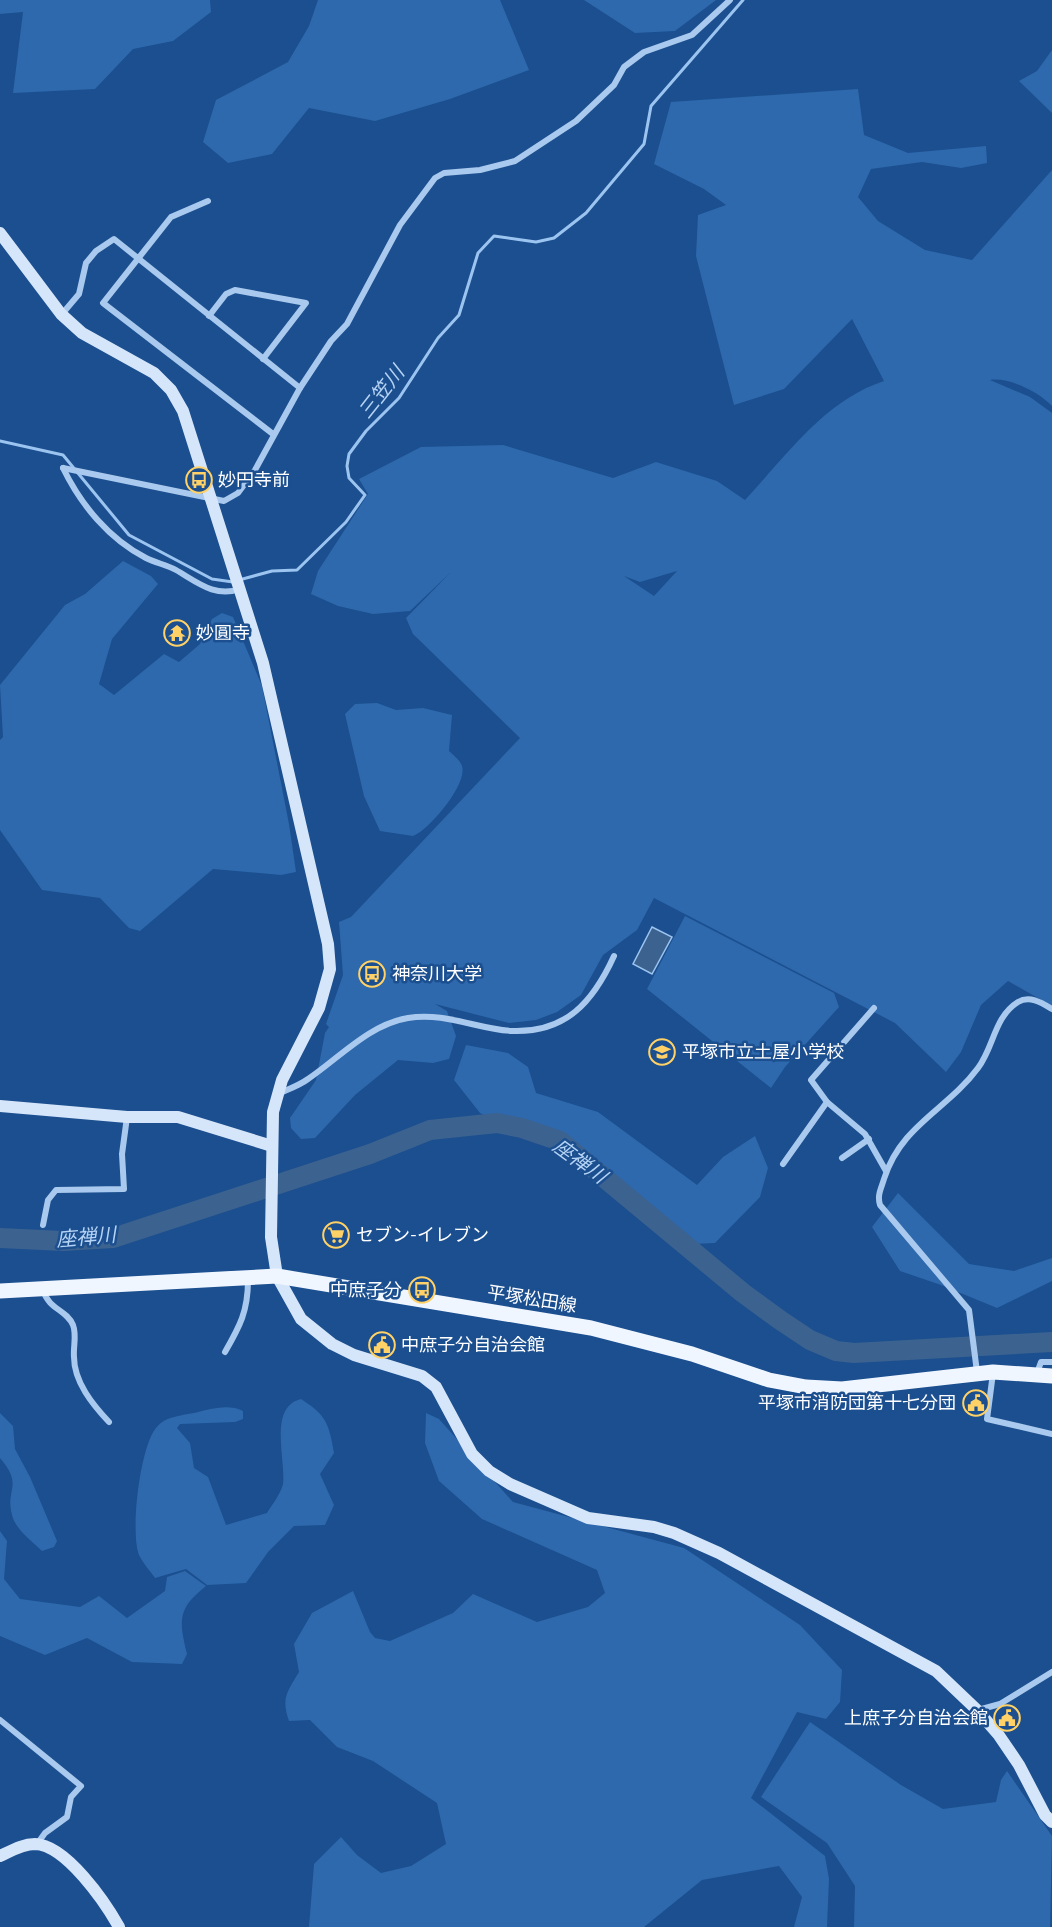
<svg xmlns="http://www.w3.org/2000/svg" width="1052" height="1927" viewBox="0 0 1052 1927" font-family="Montserrat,'Noto Sans JP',sans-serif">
  <rect width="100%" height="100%" fill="#1b4f8f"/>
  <g fill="#2e69ad" fill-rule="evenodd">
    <polygon points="0,0 210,0 211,12 173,41 133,49 95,89 13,93 23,12 0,14"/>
    <polygon points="318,0 500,0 529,70 450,99 375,121 309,108 272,154 228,163 203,142 216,100 288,62 309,26"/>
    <polygon points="584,0 716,0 675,31 635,33"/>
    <polygon points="1052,50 1052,113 1019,81 1037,71"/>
    <path d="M858,89L864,135L908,153L986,146L987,163L961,168L922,162L871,169L858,197L878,221L925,250L972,260L1052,170V406C1039,392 1009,377 990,380L1030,397L1052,413V1006L1008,981L981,1005L961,1052L946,1072L895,1023L654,898L637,930L603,955L581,995L557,1012L536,1020L509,1023L435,1004L447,1011L456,1036L449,1059L433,1063L398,1060L355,1095L315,1138L301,1139L291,1128L290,1118L316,1080L325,1033L329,1027L326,1024L343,975L339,922L351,917L520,738L413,634L406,618L451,572L410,611L373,614L338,606L311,594L318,571L368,494L359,479L421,447L503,445L613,478L656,462L717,481L745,500C786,456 825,400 884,381L852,319L784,389L734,405L696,256L698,215L726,205L704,189L654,164L671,102ZM677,571L654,596L624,576L640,582Z"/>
    <polygon points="123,561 151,576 158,584 112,639 99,684 114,695 164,654 179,662 200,644 212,619 222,613 233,617 262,686 289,824 296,872 281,875 213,869 140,931 129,928 100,898 42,890 0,830 0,740 3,737 0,685 65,605 85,594"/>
    <path d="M377,703L396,710L423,708L452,715L449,751C453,755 460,760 462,766C468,784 429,830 413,836L380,831L364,796L345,714L355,704Z"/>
    <polygon points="685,916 834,993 839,1007 785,1067 771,1088 647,989"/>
    <polygon points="466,1045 508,1053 528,1067 536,1093 598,1112 697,1185 723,1157 755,1136 768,1168 760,1197 715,1243 693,1244 647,1214 569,1152 524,1135 480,1113 454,1080"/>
    <polygon points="898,1193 969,1264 1014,1271 1052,1258 1052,1281 997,1308 941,1285 900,1271 872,1227"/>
    <path d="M301,1399C326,1415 329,1423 334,1453L320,1474L334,1505L325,1525L294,1526L268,1552L246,1583L207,1585L186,1569L155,1578C150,1571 143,1563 139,1555C130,1532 140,1447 156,1428C166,1415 183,1416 198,1412C213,1408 230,1404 243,1411V1419L235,1422L180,1424L177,1428L190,1443L194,1468L208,1477L226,1525L267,1513C272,1505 281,1493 283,1484C286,1459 268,1407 301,1399Z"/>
    <path d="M0,1413L13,1426L15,1449L30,1477L57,1541L54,1547L42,1551C32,1541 15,1529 12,1515C5,1488 24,1486 0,1458Z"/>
    <path d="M426,1413L439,1419L513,1502L684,1548L800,1625L842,1670L840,1702L826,1719L797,1712L751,1798L825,1856L829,1879L827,1927H794L802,1897L779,1866L702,1880L644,1927H309L314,1864L341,1837L357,1855L381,1873L411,1866L446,1844L437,1803L373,1761L337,1747L310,1720L289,1721C281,1698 287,1692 299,1672L294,1644L312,1613L353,1591L370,1632L375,1638L390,1641L453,1613L473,1594L537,1622L588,1607L605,1593L597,1570L482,1519L439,1481L425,1443Z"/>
    <path d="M0,1531L7,1541L4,1579L20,1599L80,1607L99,1596L127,1618L165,1591L167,1577L185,1571L206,1586C177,1609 179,1620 187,1654L182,1664L132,1662L87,1638L45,1655L0,1636Z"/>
    <polygon points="810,1722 901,1785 943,1809 996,1802 1001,1780 1007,1771 1052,1836 1050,1927 854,1927 855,1886 827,1843 761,1797"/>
  </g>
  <polygon fill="#3c6290" stroke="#9cc4f0" stroke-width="1.5" points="652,927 672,937 652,974 633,964"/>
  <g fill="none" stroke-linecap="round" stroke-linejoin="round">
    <g stroke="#9cc4f0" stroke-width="3">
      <polyline points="0,441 63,455 129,535 212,579 233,582"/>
      <polyline points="239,580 272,571 297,570 346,522 365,495 349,478 347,466 349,454 366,431 399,398 438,338 459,315 478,253 494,236 536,242 554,238 586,213 644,144 651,106 743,0"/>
    </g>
    <polyline stroke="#3c6290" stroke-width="20" points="0,1238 63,1241 113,1238 370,1154 430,1130 497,1123 522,1128 560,1141 743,1293 780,1320 810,1340 836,1351 854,1353 1052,1342"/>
    <g stroke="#a9c9ee" stroke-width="6">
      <polyline points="208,201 171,217 103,303 273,434"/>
      <polyline points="62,314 79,294 86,263 96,251 114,239 300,388"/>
      <polyline points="209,316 226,294 235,290 306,303 263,359"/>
      <polyline points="63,468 224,501 238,493 255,470 300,388 331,341 347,324 400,225 435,178 444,173 480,170 515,161 576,121 614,85 624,67 644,52 692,35 730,0"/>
      <path d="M63,468C81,505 109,539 146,558C156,563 167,565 176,570C197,582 215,598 240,589"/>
      <polyline points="874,1008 811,1080 827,1102 865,1134 886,1171"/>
      <path d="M280,1093C289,1089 300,1085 308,1079C339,1058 370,1024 408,1018C445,1012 477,1029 512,1031C566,1033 593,1002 614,956"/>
      <polyline points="842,1158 869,1139"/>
      <polyline points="783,1164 827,1102"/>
      <polyline points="43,1225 48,1200 56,1190 124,1189 122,1154 127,1117"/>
      <path d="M43,1290C49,1310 66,1309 73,1325C77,1335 73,1347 74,1357C74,1382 93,1405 109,1422"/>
      <path d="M225,1352C240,1326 248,1311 248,1280"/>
      <path d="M977,1372L969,1310L880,1205C877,1195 881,1189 884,1179C901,1125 947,1110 978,1068C994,1047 994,1017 1018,1002C1030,995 1042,1003 1052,1009"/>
      <polyline points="993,1373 987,1419 1052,1434"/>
      <polyline points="1037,1373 1041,1362 1052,1362"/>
      <polyline points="978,1710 1000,1704 1052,1672"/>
      <polyline points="0,1720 81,1786 71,1797 67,1817 45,1833 37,1844"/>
    </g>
    <g stroke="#d6e6fa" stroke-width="12">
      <polyline points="0,233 61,314 82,333 154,373 171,390 183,411 263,663 328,944 330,969 319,1008 282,1080 273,1112 271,1237 277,1276 301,1319 332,1344 354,1355 422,1376 436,1387 472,1454 489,1471 510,1484 588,1518 654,1527 674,1533 719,1553 936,1671 977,1710 998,1734 1019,1765 1045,1815 1052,1822"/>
      <polyline points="0,1106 127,1117 178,1117 272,1146"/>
      <path d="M0,1856C11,1851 22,1844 35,1844C66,1845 105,1902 119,1927"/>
    </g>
    <polyline stroke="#f0f6ff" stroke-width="15" points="0,1291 277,1276 591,1328 692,1354 769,1380 806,1387 842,1389 993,1372 1052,1376"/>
  </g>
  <defs>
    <g id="bus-ring" transform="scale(1.35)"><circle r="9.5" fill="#1b4f8f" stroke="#ffd166" stroke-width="1.5"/><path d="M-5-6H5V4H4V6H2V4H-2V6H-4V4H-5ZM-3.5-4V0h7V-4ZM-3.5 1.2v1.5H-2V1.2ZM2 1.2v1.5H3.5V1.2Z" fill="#ffd166"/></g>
    <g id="temple-ring" transform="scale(1.35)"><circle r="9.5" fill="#1b4f8f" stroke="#ffd166" stroke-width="1.5"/><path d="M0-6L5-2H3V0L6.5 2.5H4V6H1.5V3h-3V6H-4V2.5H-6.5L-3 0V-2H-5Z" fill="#ffd166"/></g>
    <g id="school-ring" transform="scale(1.35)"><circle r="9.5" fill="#1b4f8f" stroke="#ffd166" stroke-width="1.5"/><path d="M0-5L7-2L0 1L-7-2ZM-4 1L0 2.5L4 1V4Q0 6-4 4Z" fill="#ffd166"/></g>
    <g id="supermarket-ring" transform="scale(1.35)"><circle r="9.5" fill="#1b4f8f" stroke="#ffd166" stroke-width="1.5"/><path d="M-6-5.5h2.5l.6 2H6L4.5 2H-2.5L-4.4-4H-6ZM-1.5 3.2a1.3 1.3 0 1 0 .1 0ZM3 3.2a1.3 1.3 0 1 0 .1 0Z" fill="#ffd166"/></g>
    <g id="civic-ring" transform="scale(1.35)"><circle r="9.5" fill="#1b4f8f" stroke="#ffd166" stroke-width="1.5"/><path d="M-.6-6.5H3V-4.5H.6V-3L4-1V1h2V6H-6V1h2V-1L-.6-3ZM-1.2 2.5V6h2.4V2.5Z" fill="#ffd166"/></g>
  </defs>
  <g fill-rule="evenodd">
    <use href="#bus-ring" x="199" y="480"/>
    <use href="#temple-ring" x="177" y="633"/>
    <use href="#bus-ring" x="372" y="974"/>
    <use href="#school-ring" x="662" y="1052"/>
    <use href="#supermarket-ring" x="336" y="1235"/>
    <use href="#bus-ring" x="422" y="1290"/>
    <use href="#civic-ring" x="382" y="1345"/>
    <use href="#civic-ring" x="976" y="1403"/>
    <use href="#civic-ring" x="1007" y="1718"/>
  </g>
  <g text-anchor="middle" stroke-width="5" stroke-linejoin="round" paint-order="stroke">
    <g font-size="18" fill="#fff" stroke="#1b4f8f" text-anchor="start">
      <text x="218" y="486">妙円寺前</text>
      <text x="196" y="639">妙圓寺</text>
      <text x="392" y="980">神奈川大学</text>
      <text x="682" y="1058">平塚市立土屋小学校</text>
      <text x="356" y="1241">セブン-イレブン</text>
      <text x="402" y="1296" text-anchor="end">中庶子分</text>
      <text x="401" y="1351">中庶子分自治会館</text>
      <text x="956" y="1409" text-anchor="end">平塚市消防団第十七分団</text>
      <text x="988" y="1724" text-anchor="end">上庶子分自治会館</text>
    </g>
    <g font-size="18" fill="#fff" stroke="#1b4f8f">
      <text transform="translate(532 1299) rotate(9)" y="6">平塚松田線</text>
    </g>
    <g font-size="20" font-style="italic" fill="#b5d3f5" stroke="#1b4f8f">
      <text transform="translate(381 392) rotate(-52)" y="7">三笠川</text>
      <text transform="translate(580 1161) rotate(36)" y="7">座禅川</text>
      <text transform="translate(86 1237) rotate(-5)" y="7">座禅川</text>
    </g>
  </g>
</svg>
